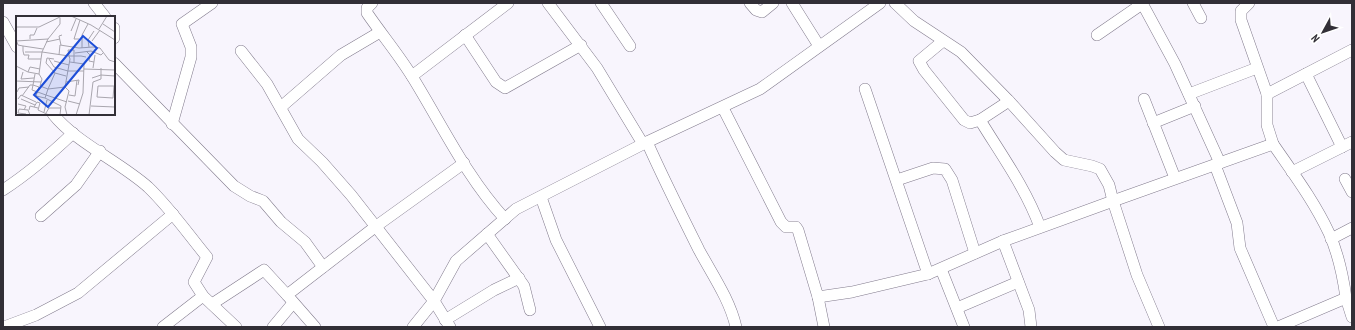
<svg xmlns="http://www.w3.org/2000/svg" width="1355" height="330" viewBox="0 0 1355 330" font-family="'PT Sans Narrow',sans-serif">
  <rect width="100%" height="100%" fill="#f8f5fd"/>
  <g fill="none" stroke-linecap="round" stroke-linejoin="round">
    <g stroke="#827b8d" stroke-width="12">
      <g id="street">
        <polyline points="94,3 105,17"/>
        <path d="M372,3L367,8V13C382,35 399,55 413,78C442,125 467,178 505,219"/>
        <polyline points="548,3 597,68 643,144"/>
        <polyline points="601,3 630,46"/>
        <polyline points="750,3 756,10 762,12 773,3"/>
        <polyline points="792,3 819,46"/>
        <polyline points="895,3 914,21 961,52 1009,101 1055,152 1064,160 1092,166 1100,169 1109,185 1113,201 1273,144 1267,125 1267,94 1241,20 1241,11 1249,3"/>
        <polyline points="1142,3 1175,64 1220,163"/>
        <polyline points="1193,3 1201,18"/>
        <polyline points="3,22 17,47"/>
        <polyline points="114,28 114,38"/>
        <polyline points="465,35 496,82 505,88 581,45"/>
        <polyline points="1097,35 1142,4"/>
        <polyline points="943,41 919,61 924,70 964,120 970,123 980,120 1009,101"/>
        <polyline points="241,51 267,84 298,139 322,162 351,195 434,301 413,327"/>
        <polyline points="114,63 234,186 250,196 263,201 281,222 305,242 323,267"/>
        <polyline points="1306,74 1342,147"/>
        <polyline points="412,76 508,3"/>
        <polyline points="865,89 928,274"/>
        <polyline points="1189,94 1257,68"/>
        <polyline points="1267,94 1352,50"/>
        <polyline points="1144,99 1175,178"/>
        <polyline points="281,107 341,55 380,32"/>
        <polyline points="723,108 781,222 786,227 796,227 798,230 818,297 852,292 928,274 1003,241 1113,201 1137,275 1159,327"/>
        <path d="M53,114C75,142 120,162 148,187C170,208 188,234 207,257L194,282L203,296L236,327"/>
        <path d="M980,120C1002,156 1025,187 1040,227"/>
        <polyline points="1153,123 1195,106"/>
        <polyline points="172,124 191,57 191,47 182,24 212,3"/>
        <path d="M647,142C663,178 681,214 699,250C712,274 730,300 736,327"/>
        <path d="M1273,144C1293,173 1314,201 1329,233C1338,253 1343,276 1346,298L1278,327"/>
        <polyline points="1215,165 1237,223 1240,248 1274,327"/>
        <polyline points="1292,172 1352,142"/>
        <polyline points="1345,179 1352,192"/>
        <polyline points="897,180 933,168 945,169 952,180 975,253"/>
        <path d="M3,190C29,173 51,154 73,133"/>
        <polyline points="541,197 556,240 600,327"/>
        <polyline points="41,216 76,185 100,151"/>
        <polyline points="487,234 524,286 530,310"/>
        <polyline points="1331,239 1352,228"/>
        <polyline points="1003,241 1029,310 1031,327"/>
        <polyline points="941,269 964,327"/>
        <polyline points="818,297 824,327"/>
        <polyline points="1346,298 1352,317"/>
        <polyline points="212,304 264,270 287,295"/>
        <polyline points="957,308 1018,282"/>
        <polyline points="445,320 494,290 519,278"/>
        <polyline points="4,327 36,315 78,293 173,214"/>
        <polyline points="163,327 203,296"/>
        <polyline points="273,327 293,303"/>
        <polyline points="315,327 287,295 375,227 464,163"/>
        <polyline points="450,327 434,301 456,261 516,209 647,142 760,89 880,3"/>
      </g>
    </g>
    <use href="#street" stroke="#fff" stroke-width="11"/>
  </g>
  <g transform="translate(16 16)">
    <rect width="99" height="99" fill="#f8f5fd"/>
    <path fill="none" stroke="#a9a6ae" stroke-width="1" d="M55,0L75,9L99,24M87,8L99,16M0,11H23L46,0M83,13L91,0M55,15L60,3M14,23V19H18L21,12M32,23L26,36L53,40L54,43L49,71L32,73L29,82L45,90L44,99M63,23H58L64,4M0,25L32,23L44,8V2M76,25L84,14M1,26L2,29L7,30V35L8,39H13L12,43H25L23,58L26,63L24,70L32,73L39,57L50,60M30,26L44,23M45,29L43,20L46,19M7,30L27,33M73,31L72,24L78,15M66,32V19L72,8M70,35L74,39L73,45L78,46M9,36H26L25,43M59,37L75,35L85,39L87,37M43,39L44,29L63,32L77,31L84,32L93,44L99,46M33,43L38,51L52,55M38,43L31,42L30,47L39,57M38,45L53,49M54,46L68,48L67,77L60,99M58,46V34H52L53,40H65L70,41M0,50L12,56M77,52L79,39M68,53L99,54M52,55H68M7,56L5,63L18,62M23,58L12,56L14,51L24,53M76,62L85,59V52M0,65L25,66M50,66L63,64L62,69M98,70L97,82L81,81L82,70H99M23,71L17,69L16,74L30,79M23,71L20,80L29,82M49,71L53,75L49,91L51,99M1,76L3,72L13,71M30,79L51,86M53,79L59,80L61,64M6,80L14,69H17L19,58M2,83L5,79L20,86M5,83L19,89M52,85L64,88M2,88L10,90L8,94M75,90L99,91M18,91L21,86L24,87L22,94L33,99M13,94L14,90L22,92M28,96L31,84M30,97L33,92H45M10,98L2,97L3,93L12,94L14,99M73,99L77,66L85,63V59L99,60"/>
    <path fill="#1d4ed8" fill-opacity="0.15" stroke="#1d4ed8" stroke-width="2" d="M67,20L81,32L32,91L18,79Z"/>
    <rect width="99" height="99" fill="none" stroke="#322f37" stroke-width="2"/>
  </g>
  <rect width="1355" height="330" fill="none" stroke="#322f37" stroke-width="8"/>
  <g transform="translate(1323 32) rotate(230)" stroke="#ffffff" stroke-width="3" paint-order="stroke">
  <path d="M0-3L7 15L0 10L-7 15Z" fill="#322f37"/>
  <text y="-6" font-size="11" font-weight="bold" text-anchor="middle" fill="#322f37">N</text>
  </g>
</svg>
